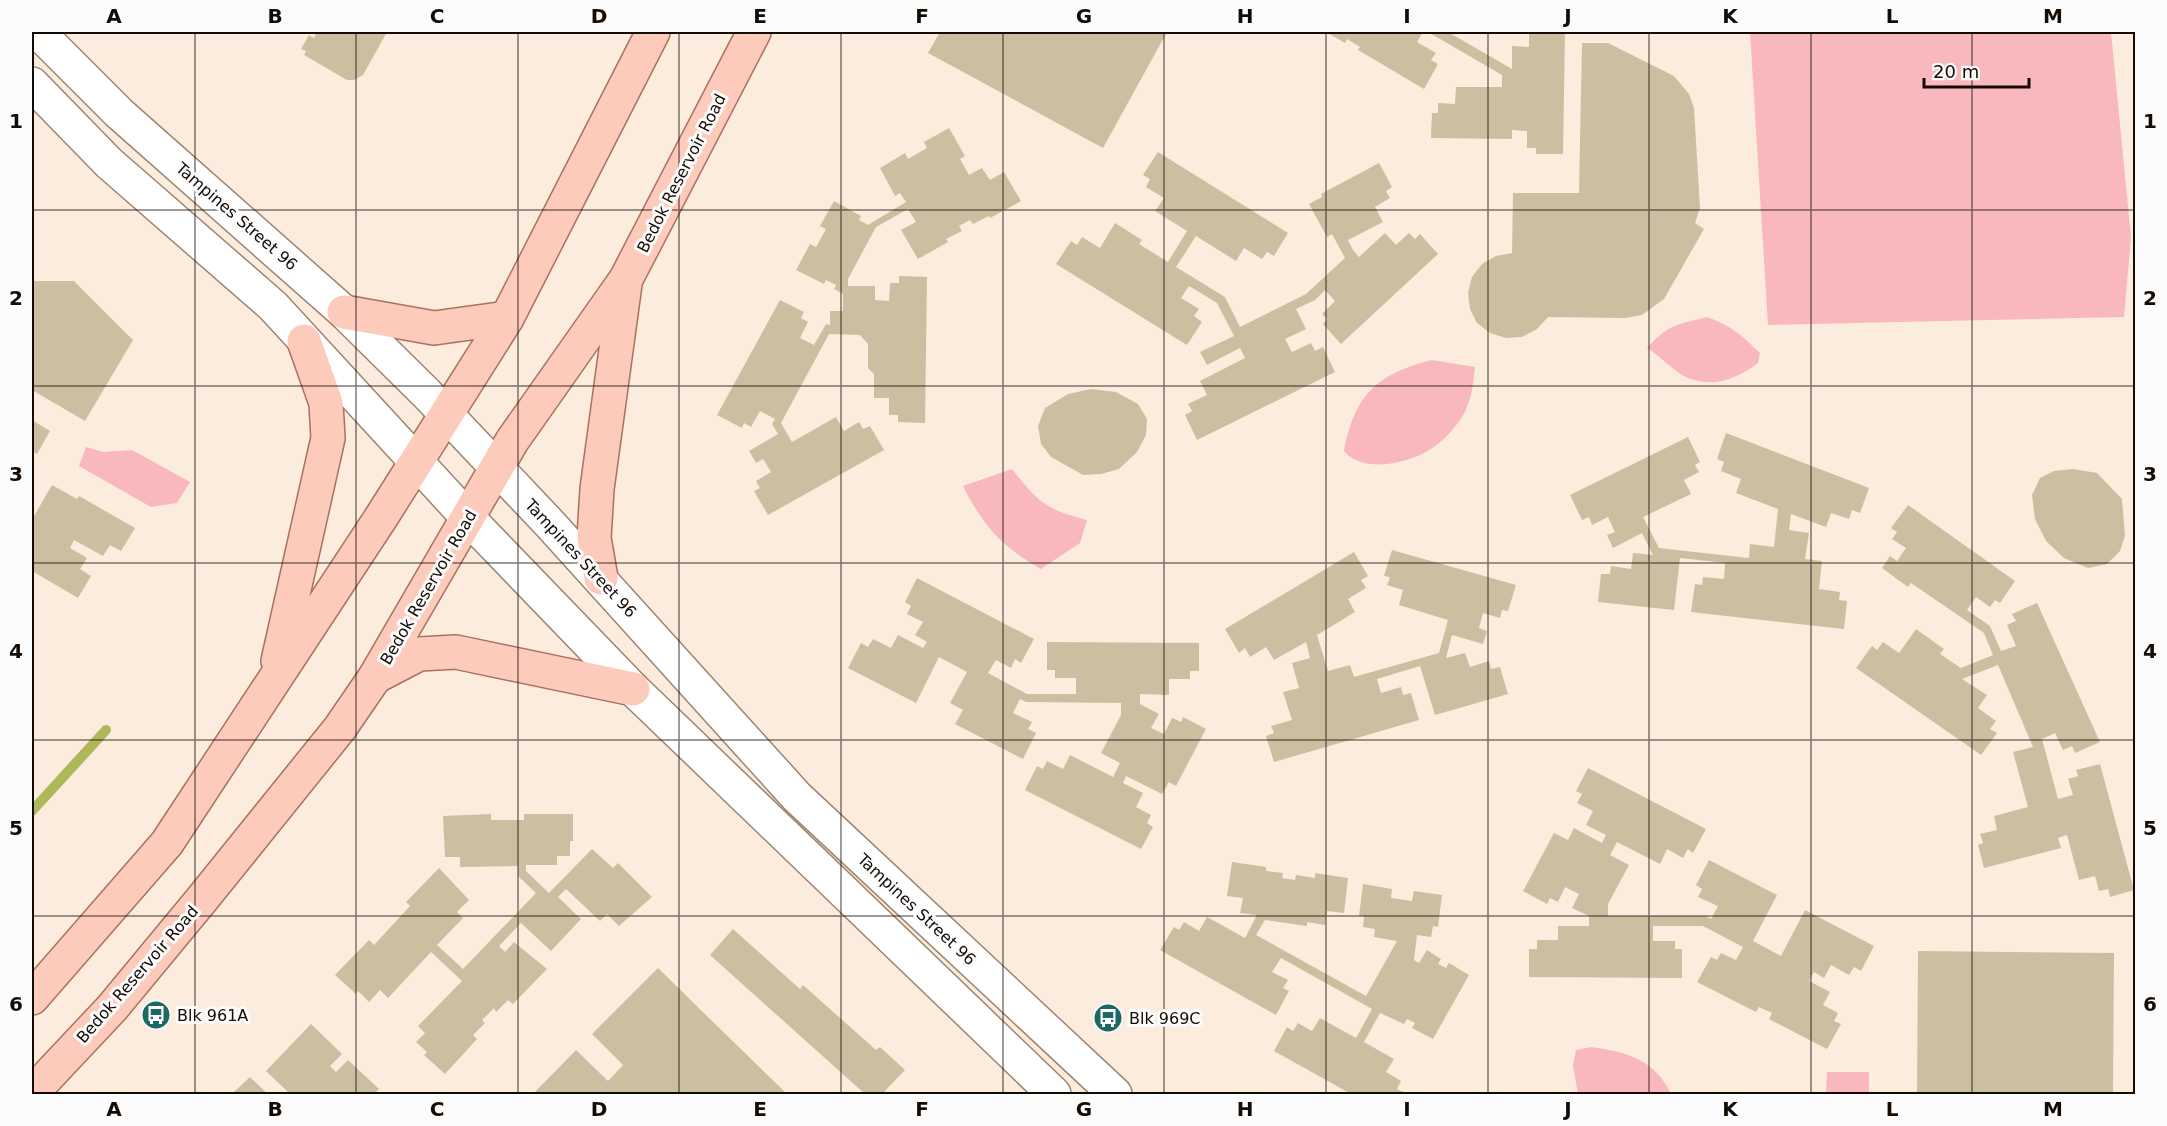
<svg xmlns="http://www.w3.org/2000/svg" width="2167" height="1126" viewBox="0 0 2167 1126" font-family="'DejaVu Sans',sans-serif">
  <rect width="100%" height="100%" fill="#fcecde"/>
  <g fill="#f9b8bd">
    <polygon points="1750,32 2111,32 2131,237 2124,317 1768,325"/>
    <path d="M1707,317C1732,326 1741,335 1760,353L1758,363C1736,379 1714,389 1686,377C1676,373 1659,355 1647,348C1669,324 1676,325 1707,317Z"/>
    <path d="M1432,360L1475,367C1473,385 1471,405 1460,420C1451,433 1440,444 1426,452C1404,464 1362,473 1344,451C1355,394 1377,374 1432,360Z"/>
    <polygon points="86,447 103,452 132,450 190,482 177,503 151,507 79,466"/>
    <path d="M1012,469C1038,502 1045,509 1087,520L1080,543L1041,569C1002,547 983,526 963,486Z"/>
    <path d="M1591,1047C1627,1052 1654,1059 1671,1094H1578L1573,1066L1576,1050Z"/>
    <polygon points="1827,1072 1869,1072 1869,1094 1826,1094"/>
  </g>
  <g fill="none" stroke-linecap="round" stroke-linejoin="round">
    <polyline stroke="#b0b75b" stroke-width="10" points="32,811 106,730"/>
  </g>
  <g fill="#cbbfa1">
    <polygon points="317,32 387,32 363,75 354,80 347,80 304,55 306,51 301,49 309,35 314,38"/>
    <polygon points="940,32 1167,32 1103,148 928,53"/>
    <polygon points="1326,32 1423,32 1417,42 1436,53 1431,60 1438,64 1424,89 1358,50 1360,47 1347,39 1345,43"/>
    <polygon points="1428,32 1448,32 1512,69 1512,46 1529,47 1529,32 1565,32 1563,154 1536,154 1536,148 1527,148 1527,131 1512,130 1512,139 1431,138 1432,113 1438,113 1438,103 1455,104 1456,87 1502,87 1502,75"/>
    <polygon points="1582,43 1608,43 1674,76 1689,94 1694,108 1700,208 1695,223 1704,229 1664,299 1642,315 1625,318 1548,317 1537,329 1522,337 1506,338 1490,333 1477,323 1470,309 1468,293 1472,277 1482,264 1496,256 1512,253 1513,193 1579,193"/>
    <polygon points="949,128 965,156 960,159 969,175 982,168 990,180 1004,172 1021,201 990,218 989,216 973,224 970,220 959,226 962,231 946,239 948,242 918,259 901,230 916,222 908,209 876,227 848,279 848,286 875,286 875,300 889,301 890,283 899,283 899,276 927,277 925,423 898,422 898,415 889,415 889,398 874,398 874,374 868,368 868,344 860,335 829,334 781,423 792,442 836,417 844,431 859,422 863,429 870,426 884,450 768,515 754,491 760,488 756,481 771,472 763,459 756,463 749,451 778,434 772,424 775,419 760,411 751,427 744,423 742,428 717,415 780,300 804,312 801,318 808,322 800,338 814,345 826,324 830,325 830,311 843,311 843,294 834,289 836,285 826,280 824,284 796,270 810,244 816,247 826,229 820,226 834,201 861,216 859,220 868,225 906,202 900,193 895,196 880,168 905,153 908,159 927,148 924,142"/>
    <polygon points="1158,152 1288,233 1274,256 1267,252 1262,259 1244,248 1236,261 1196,236 1176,267 1225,297 1240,327 1306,294 1345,258 1332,234 1327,237 1309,204 1322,197 1321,194 1379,163 1392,187 1386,191 1390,198 1375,207 1383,222 1348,240 1353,250 1359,257 1385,233 1396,245 1409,233 1415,239 1420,234 1438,254 1341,344 1323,324 1327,319 1322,314 1335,301 1325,290 1315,300 1296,309 1306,329 1285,339 1292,352 1311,343 1315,351 1323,347 1335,372 1197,440 1185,415 1192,411 1188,404 1207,395 1200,381 1245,358 1240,348 1207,365 1200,352 1234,336 1217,303 1189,286 1181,298 1199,309 1194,316 1202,322 1187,345 1056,264 1071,241 1077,245 1082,237 1100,248 1115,223 1142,240 1139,244 1168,262 1187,231 1155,211 1164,198 1146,187 1150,179 1143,175"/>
    <polygon points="32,281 74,281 133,340 85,421 32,390"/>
    <polygon points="1091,389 1116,392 1138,404 1147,419 1146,435 1137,452 1119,469 1101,474 1083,475 1051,457 1041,444 1038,426 1045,408 1068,394"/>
    <polygon points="32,420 50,431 37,454 32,451"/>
    <polygon points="1726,433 1869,488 1860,513 1852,510 1849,519 1831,513 1826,527 1791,514 1789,530 1809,533 1805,559 1822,561 1819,589 1840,592 1839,600 1847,601 1844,629 1691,612 1695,584 1702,585 1703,577 1724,579 1725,563 1680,558 1674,610 1598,602 1601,574 1610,574 1611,566 1631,569 1633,553 1653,555 1642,533 1613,548 1607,535 1615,532 1608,517 1592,525 1589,517 1582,520 1570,495 1688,437 1700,462 1695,465 1699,472 1684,480 1691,494 1643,517 1659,548 1749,558 1750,544 1774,547 1778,509 1736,493 1741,479 1721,471 1724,462 1717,459"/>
    <polygon points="2073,469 2097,473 2122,499 2125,536 2120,551 2107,564 2088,568 2064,558 2046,541 2035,519 2032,495 2040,478 2054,471"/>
    <polygon points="52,485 77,499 79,496 135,528 121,551 110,545 103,556 74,540 70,548 87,558 80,569 91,576 78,598 32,571 32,515 34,516"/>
    <polygon points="1908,505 2015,581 2000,603 1995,600 1990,607 1976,597 1967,610 1990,626 2001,651 2016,646 2007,625 2016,621 2012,614 2037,603 2100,742 2075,753 2072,746 2063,750 2055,733 2042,739 2058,799 2073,795 2068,779 2078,776 2076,770 2100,764 2134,890 2110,897 2108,889 2099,891 2095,876 2079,880 2067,835 2058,838 2061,848 1984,868 1978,845 1983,843 1980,834 1997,830 1994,816 2028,807 2013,752 2033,747 1998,665 1962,679 1987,695 1978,708 1996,721 1990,729 1997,733 1981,755 1856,668 1872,646 1877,650 1883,642 1899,653 1916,629 1944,649 1940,654 1961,668 1993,655 1984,633 1911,583 1908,587 1882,568 1890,556 1897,561 1906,548 1892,539 1897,532 1891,528"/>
    <polygon points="1392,550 1516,585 1508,611 1502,610 1500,618 1483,613 1479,628 1487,631 1483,644 1452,635 1446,658 1465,653 1470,667 1489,661 1491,669 1500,667 1508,694 1435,715 1420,666 1377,679 1381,693 1401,687 1403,695 1411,693 1419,720 1274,762 1266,736 1274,733 1271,726 1292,720 1283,692 1299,688 1292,663 1310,658 1306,642 1274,660 1266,647 1250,657 1245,648 1239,653 1225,629 1354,552 1368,576 1361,580 1366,588 1348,599 1355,612 1317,635 1328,671 1350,665 1354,677 1439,653 1448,620 1399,605 1403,590 1387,585 1390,577 1384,576"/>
    <polygon points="917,578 1034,639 1021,663 1015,659 1011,668 996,660 988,673 1027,694 1076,694 1076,678 1055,678 1055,670 1047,670 1047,642 1199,643 1199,671 1190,671 1190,679 1169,679 1169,695 1140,694 1140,704 1159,714 1151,728 1164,734 1172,718 1181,722 1183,717 1206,729 1176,786 1169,782 1162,794 1126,776 1123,783 1143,793 1136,807 1151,815 1147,823 1153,827 1141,849 1025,790 1037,766 1043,769 1047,761 1063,769 1070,755 1113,777 1120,763 1101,753 1121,715 1121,703 1026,702 1020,699 1013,713 1032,722 1028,729 1036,733 1023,759 955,724 963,710 950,703 967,672 939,657 916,703 848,668 861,643 868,647 873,639 891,648 898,635 923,648 927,642 915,635 923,622 907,614 911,606 905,602"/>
    <polygon points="1588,768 1706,829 1693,853 1688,849 1683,858 1667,849 1660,864 1617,842 1610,855 1629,865 1608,904 1608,916 1706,916 1711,919 1718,906 1698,897 1702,889 1696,885 1709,860 1777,895 1753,941 1781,956 1805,910 1874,946 1861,971 1854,967 1849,975 1831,965 1824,978 1814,972 1811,977 1809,981 1830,992 1823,1005 1838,1013 1834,1021 1841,1024 1827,1049 1769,1019 1772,1013 1759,1007 1756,1012 1697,982 1711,957 1717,960 1721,953 1736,960 1743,947 1703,926 1653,926 1653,941 1675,941 1675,949 1682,949 1682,978 1529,977 1529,949 1537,949 1537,940 1558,940 1558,926 1589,926 1589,916 1572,908 1579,894 1565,887 1558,902 1550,898 1547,904 1523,891 1554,833 1568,840 1574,828 1602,843 1606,835 1586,825 1593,811 1577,803 1582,794 1576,791"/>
    <polygon points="491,814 491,820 524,820 524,814 573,814 573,841 570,841 570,856 557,856 557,865 526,865 526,871 549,893 592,849 613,868 618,863 652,897 619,926 607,914 600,921 566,889 558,897 581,919 551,951 521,923 499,946 505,952 514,942 547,969 513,1004 508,1000 496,1012 494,1008 482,1020 485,1023 473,1035 477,1039 445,1074 424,1055 427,1052 416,1042 425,1033 418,1026 462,981 431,952 388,998 380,990 369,1002 358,991 356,994 335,975 369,940 374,945 410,906 406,902 439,868 469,900 457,912 463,918 437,945 463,969 536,893 518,876 518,866 460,867 460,857 445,857 443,816"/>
    <polygon points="1232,862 1266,867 1266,871 1283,873 1282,878 1295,880 1296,875 1315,878 1315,873 1348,878 1344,913 1327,911 1325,925 1307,922 1307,926 1265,920 1256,935 1366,996 1397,941 1374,937 1375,929 1363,927 1364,916 1359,916 1363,884 1392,889 1391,898 1412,901 1414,891 1442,895 1438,927 1433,926 1431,937 1417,935 1414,960 1419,963 1427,950 1441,959 1438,964 1446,968 1449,963 1469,975 1433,1039 1412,1028 1415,1023 1407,1019 1404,1024 1380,1013 1364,1042 1394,1059 1386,1072 1401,1081 1397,1089 1403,1092 1402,1094 1351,1094 1274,1051 1287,1027 1293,1031 1298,1023 1312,1031 1320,1018 1356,1038 1372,1009 1281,958 1272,972 1288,980 1283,988 1289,991 1276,1015 1160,950 1174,927 1179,930 1184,922 1199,931 1207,917 1245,938 1257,915 1240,913 1243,898 1227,896"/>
    <polygon points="733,929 800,989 803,985 876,1050 880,1047 905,1070 882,1094 865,1094 710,955"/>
    <polygon points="1918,951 2114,953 2113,1094 1917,1094"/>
    <polygon points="658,968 711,1020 787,1094 533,1094 576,1050 608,1081 623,1065 592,1034"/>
    <polygon points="311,1024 342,1054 330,1066 336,1072 348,1060 379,1089 374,1094 290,1094 266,1071"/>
    <polygon points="250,1077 268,1094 232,1094"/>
  </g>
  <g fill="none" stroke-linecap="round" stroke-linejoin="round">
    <g stroke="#9d8570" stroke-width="36">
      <g id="minor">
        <polyline points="38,32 119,113 344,312 427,394 550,524 797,797 1115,1094"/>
        <polyline points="32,84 109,163 273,306 468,518 633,689 1054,1094"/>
      </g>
    </g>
    <g stroke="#ab715d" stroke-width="36">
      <g id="major">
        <polyline points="344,312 434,328 507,318"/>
        <polyline points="601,578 594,538 597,489 625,284"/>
        <polyline points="278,661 328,438 326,403 304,341"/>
        <polyline points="375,677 419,654 456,652 633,689"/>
        <polyline points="32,998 167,843 382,516 507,318 653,32"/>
        <polyline points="32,1093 112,1008 203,898 340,728 375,677 512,441 626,279 754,32"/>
      </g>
    </g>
    <use href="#minor" stroke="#fff" stroke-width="33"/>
    <use href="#major" stroke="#fdcbbb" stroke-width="33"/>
  </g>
  <path fill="none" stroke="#140b05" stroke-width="1.5" stroke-opacity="0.55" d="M195,32V1094M356,32V1094M518,32V1094M679,32V1094M841,32V1094M1003,32V1094M1164,32V1094M1326,32V1094M1488,32V1094M1649,32V1094M1811,32V1094M1972,32V1094M32,210H2136M32,386H2136M32,563H2136M32,740H2136M32,916H2136"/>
  <defs>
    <g id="bus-disc" transform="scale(1.5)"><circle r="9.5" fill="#1d6862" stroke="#fcfcfc"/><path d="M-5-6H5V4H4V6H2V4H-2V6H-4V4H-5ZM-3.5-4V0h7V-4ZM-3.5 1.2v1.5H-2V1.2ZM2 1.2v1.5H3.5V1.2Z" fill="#fff"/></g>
  </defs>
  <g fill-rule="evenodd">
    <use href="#bus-disc" x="156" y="1015"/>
    <use href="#bus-disc" x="1108" y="1018"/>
  </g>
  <g text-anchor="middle" stroke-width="6" stroke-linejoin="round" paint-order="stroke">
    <g font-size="16" fill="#140b05" stroke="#fcfcfc">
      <text transform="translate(681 173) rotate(-63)" y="6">Bedok Reservoir Road</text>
      <text transform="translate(237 216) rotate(41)" y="6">Tampines Street 96</text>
      <text transform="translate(581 558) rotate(47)" y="6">Tampines Street 96</text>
      <text transform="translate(428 587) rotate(-60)" y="6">Bedok Reservoir Road</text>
      <text transform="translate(917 909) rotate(43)" y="6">Tampines Street 96</text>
      <text transform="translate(137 974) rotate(-49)" y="6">Bedok Reservoir Road</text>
    </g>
    <g font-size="16" fill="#140b05" stroke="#fcfcfc" text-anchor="start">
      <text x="177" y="1021">Blk 961A</text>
      <text x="1129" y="1024">Blk 969C</text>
    </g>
  </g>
  <rect width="2167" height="1126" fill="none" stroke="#fcfcfc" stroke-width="66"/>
  <path d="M1924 78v9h105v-9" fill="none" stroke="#140b05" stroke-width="3"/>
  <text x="1933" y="78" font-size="18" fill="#140b05" stroke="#fcfcfc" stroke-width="4.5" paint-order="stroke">20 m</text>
  <rect x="33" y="33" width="2101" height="1060" fill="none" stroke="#140b05" stroke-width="2"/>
  <g font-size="20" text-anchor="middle" font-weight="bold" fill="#140b05">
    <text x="114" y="23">A</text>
    <text x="275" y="23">B</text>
    <text x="437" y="23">C</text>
    <text x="599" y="23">D</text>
    <text x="760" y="23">E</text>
    <text x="922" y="23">F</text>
    <text x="1084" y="23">G</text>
    <text x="1245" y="23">H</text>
    <text x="1407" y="23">I</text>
    <text x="1568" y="23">J</text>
    <text x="1730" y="23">K</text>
    <text x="1892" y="23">L</text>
    <text x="2053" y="23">M</text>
    <text x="16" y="128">1</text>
    <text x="2150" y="128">1</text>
    <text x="16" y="305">2</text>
    <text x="2150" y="305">2</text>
    <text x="16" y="481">3</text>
    <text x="2150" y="481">3</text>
    <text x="16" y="658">4</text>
    <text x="2150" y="658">4</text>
    <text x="16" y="835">5</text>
    <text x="2150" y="835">5</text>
    <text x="16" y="1011">6</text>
    <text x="2150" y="1011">6</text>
    <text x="114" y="1116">A</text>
    <text x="275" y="1116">B</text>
    <text x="437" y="1116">C</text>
    <text x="599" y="1116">D</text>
    <text x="760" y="1116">E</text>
    <text x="922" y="1116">F</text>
    <text x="1084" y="1116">G</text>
    <text x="1245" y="1116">H</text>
    <text x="1407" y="1116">I</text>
    <text x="1568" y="1116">J</text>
    <text x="1730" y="1116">K</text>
    <text x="1892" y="1116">L</text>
    <text x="2053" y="1116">M</text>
  </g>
</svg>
